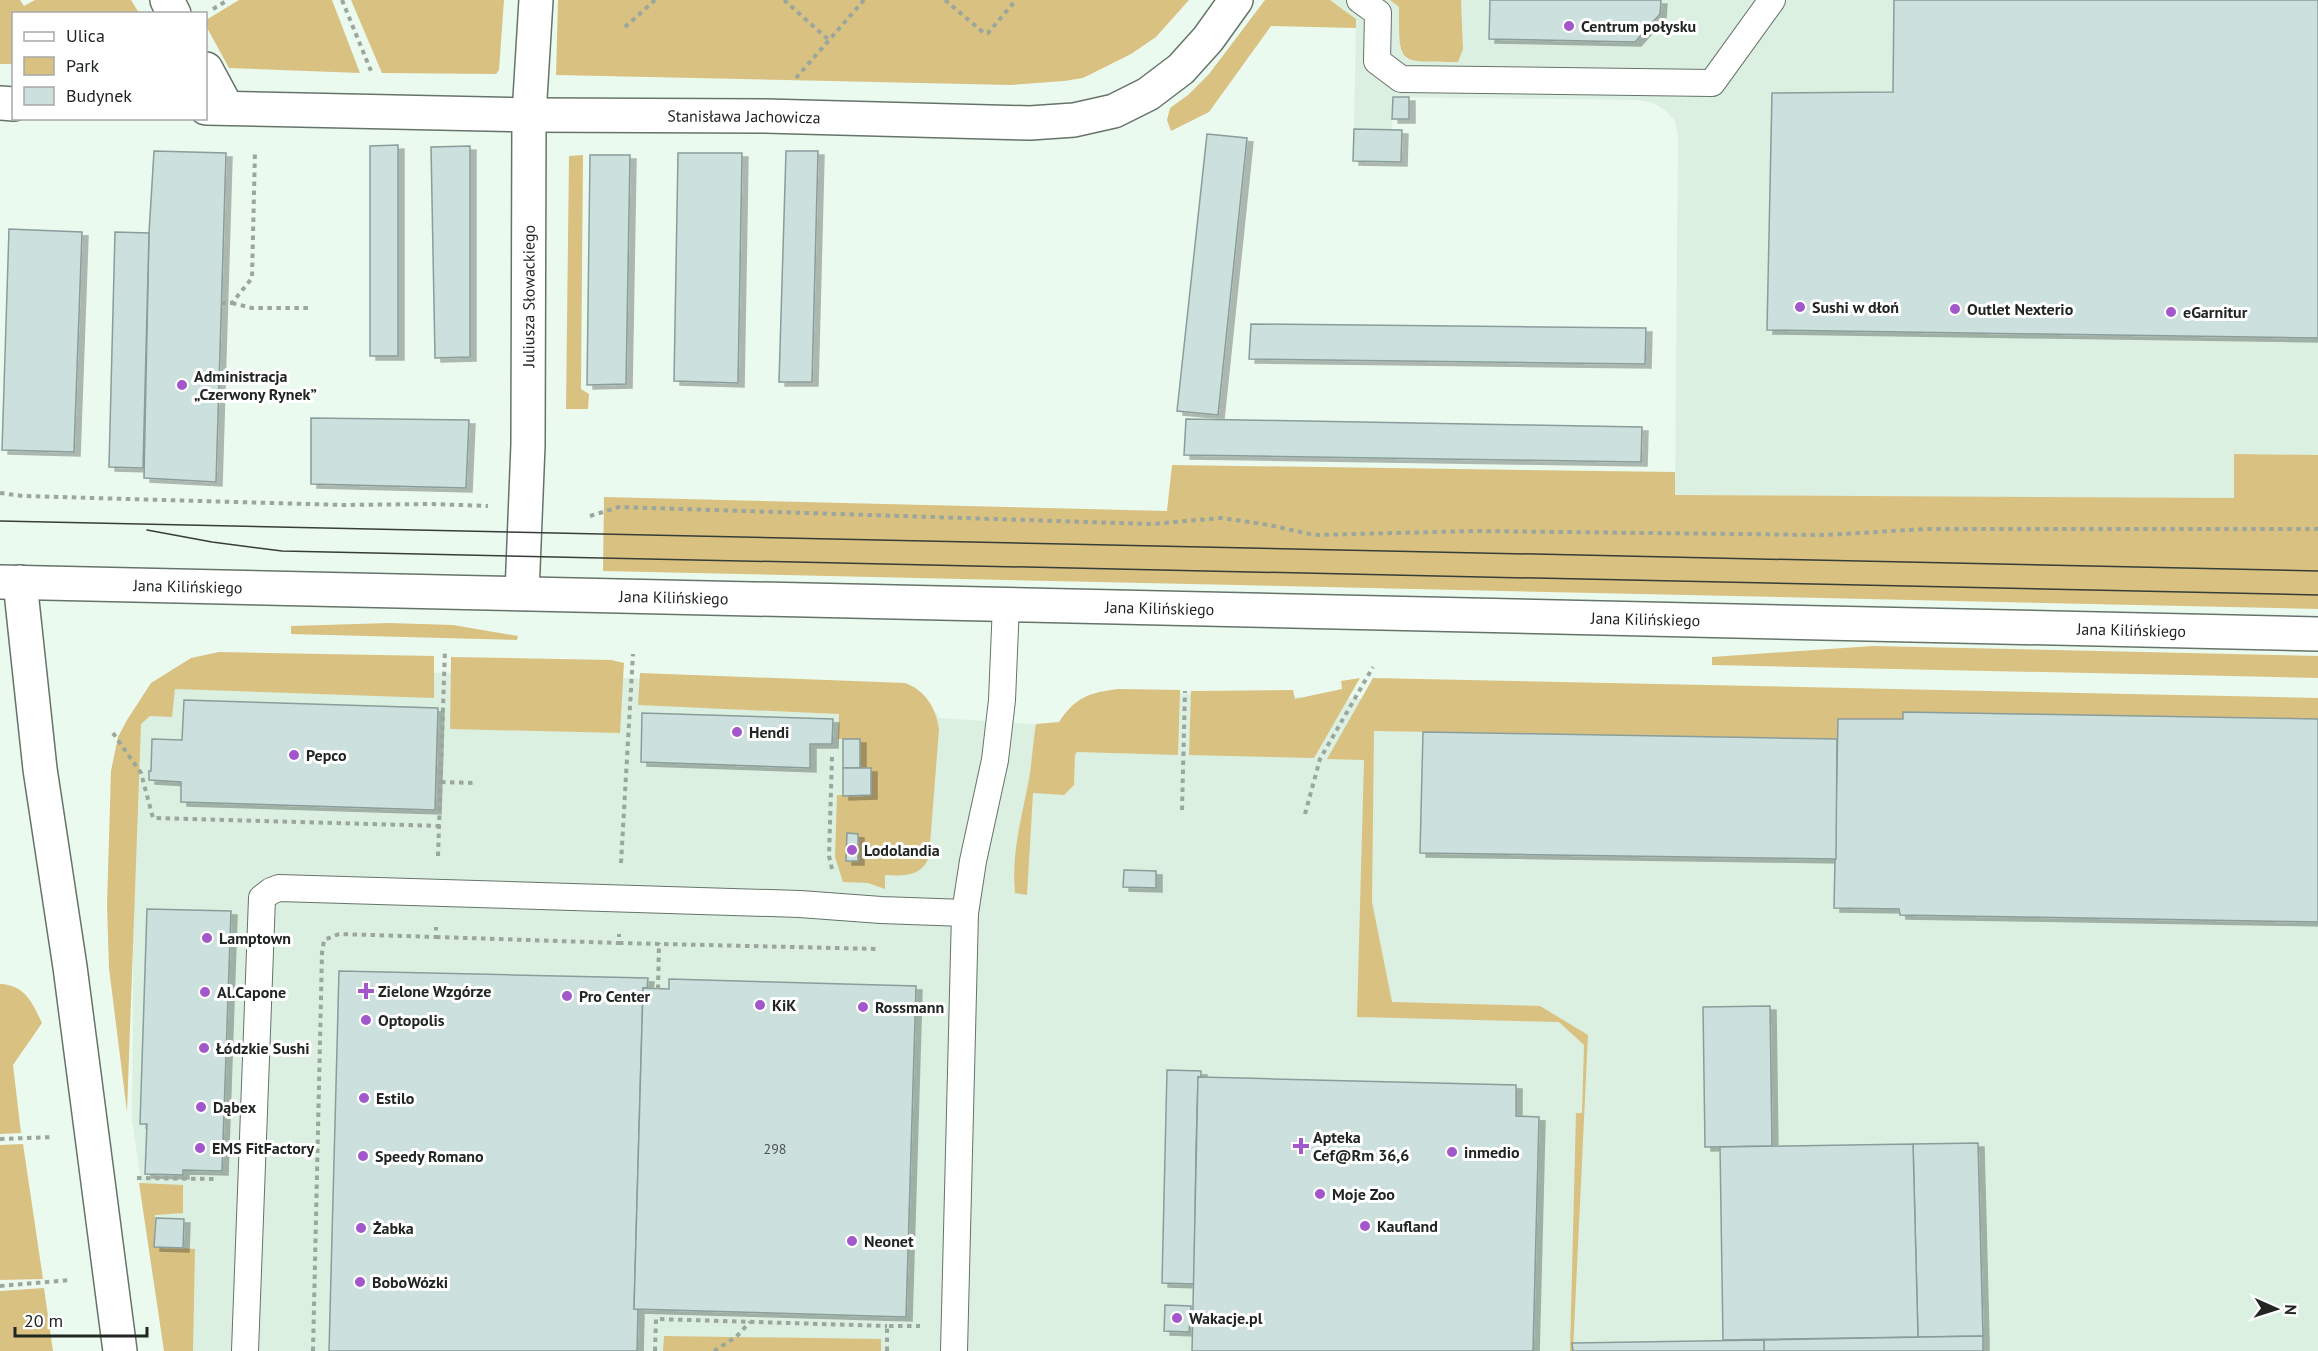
<svg xmlns="http://www.w3.org/2000/svg" width="2318" height="1351" viewBox="0 0 2318 1351" font-family="'PT Sans',sans-serif">
  <defs>
    <filter id="shadow"><feDropShadow dx="6" dy="4" stdDeviation="0" flood-color="#0004"/></filter>
  </defs>
  <rect width="100%" height="100%" fill="#ebfaee"/>
  <g fill="#dbf0e0">
    <polygon points="1330,0 1390,0 1399,7 1401,52 1407,59 1416,61 1463,49 1461,0 2318,0 2318,500 1675,495 1678,136 1675,121 1666,111 1653,103 1638,100 1393,97 1392,130 1354,129 1356,19"/>
    <polygon points="193,666 914,686 940,718 1059,726 1100,691 1364,699 1374,731 1837,739 1838,719 1902,719 1903,712 2318,719 2318,1351 166,1351 132,1120 135,724"/>
  </g>
  <g fill="#d9c182">
    <polygon points="0,0 20,0 24,6 35,0 131,0 139,13 14,14 13,64 0,64"/>
    <polygon points="239,0 332,0 360,73 229,68 206,26 206,20"/>
    <polygon points="351,0 504,0 499,70 496,74 382,73"/>
    <polygon points="558,0 1189,0 1156,37 1131,54 1083,78 1064,81 1011,85 556,75"/>
    <polygon points="1265,0 1330,0 1356,19 1356,28 1271,26 1209,112 1171,131 1167,120 1170,108 1188,95 1209,74"/>
    <path d="M1390,0H1461L1463,49L1458,62C1398,61 1399,68 1399,7Z"/>
    <polygon points="583,155 581,389 589,394 588,409 566,409 569,156"/>
    <polygon points="2234,454 2318,455 2318,609 603,571 604,497 1167,511 1172,465 1675,472 1675,495 2234,498"/>
    <polygon points="389,623 453,625 518,636 517,640 291,634 291,626"/>
    <polygon points="1873,646 2318,656 2318,678 1712,665 1712,657"/>
    <polygon points="219,652 434,656 434,698 175,689 172,717 150,716 141,724 127,1112 109,968 107,905 111,771 118,737 127,720 151,683 191,658"/>
    <polygon points="451,657 611,660 624,663 620,733 450,729"/>
    <path d="M640,673L905,683C925,690 936,708 939,729L929,857C921,877 904,876 885,875V889L868,883L843,882L835,857L837,795H871V768H860V739H838L839,714L638,705Z"/>
    <polygon points="1360,678 1314,758 1189,755 1191,691 1293,690 1295,699 1342,689 1341,681"/>
    <polygon points="1373,678 2318,698 2318,719 1903,712 1903,719 1838,719 1837,739 1374,731 1372,902 1392,1002 1540,1006 1588,1035 1573,1351 1570,1351 1576,1113 1582,1113 1584,1045 1559,1022 1357,1017 1364,760 1327,759"/>
    <path d="M1118,689L1180,690L1178,755L1077,752L1075,755L1074,785L1064,795L1033,793L1027,895L1015,893C1011,853 1022,817 1029,779C1032,761 1033,742 1036,724L1059,722C1076,697 1088,693 1118,689Z"/>
    <path d="M0,984C25,985 32,1002 42,1023L13,1065L21,1133L0,1134Z"/>
    <polygon points="23,1144 43,1279 0,1280 0,1145"/>
    <polygon points="139,1183 183,1185 183,1213 155,1215 154,1246 195,1249 193,1351 164,1351"/>
    <polygon points="44,1288 53,1351 0,1351 0,1291"/>
    <polygon points="664,1336 881,1339 881,1351 663,1351"/>
  </g>
  <g fill="#cce0dd" stroke="#8a9d9a" stroke-width="1.5" filter="url(#shadow)">
    <polygon points="1490,0 1661,0 1660,14 1635,42 1489,39"/>
    <polygon points="1894,0 2318,0 2318,338 1767,330 1772,93 1893,92"/>
    <polygon points="1393,97 1409,97 1409,119 1392,119"/>
    <polygon points="1354,129 1402,130 1401,162 1353,161"/>
    <polygon points="1207,134 1247,138 1218,415 1177,411"/>
    <polygon points="398,145 398,356 370,356 370,146"/>
    <polygon points="470,146 470,357 435,358 431,147"/>
    <polygon points="154,151 226,153 216,482 144,478 149,233"/>
    <polygon points="786,151 818,151 812,382 779,382"/>
    <polygon points="678,153 742,153 738,383 674,381"/>
    <polygon points="590,155 630,155 626,384 587,385"/>
    <polygon points="9,229 82,232 74,452 2,450"/>
    <polygon points="115,232 149,233 143,468 109,467"/>
    <polygon points="1251,324 1646,328 1645,364 1249,359"/>
    <polygon points="311,418 469,420 466,488 311,484"/>
    <polygon points="1186,419 1642,427 1641,462 1184,455"/>
    <polygon points="184,700 438,708 435,810 181,802 181,782 149,780 149,771 151,771 152,739 182,740"/>
    <polygon points="1903,712 2318,719 2318,922 1900,915 1899,909 1834,908 1838,719 1903,719"/>
    <polygon points="642,713 833,719 832,744 810,744 810,768 641,762"/>
    <polygon points="1423,732 1837,739 1836,859 1420,853"/>
    <rect x="843" y="739" width="17" height="29"/>
    <polygon points="843,768 871,768 871,795 843,796"/>
    <polygon points="847,833 858,834 858,861 846,861"/>
    <polygon points="1124,870 1156,871 1156,888 1123,887"/>
    <polygon points="147,909 231,911 222,1171 183,1170 183,1175 145,1174 147,1124 140,1124"/>
    <polygon points="339,971 648,978 647,988 643,988 634,1309 638,1309 637,1351 329,1351"/>
    <polygon points="669,979 916,986 906,1317 634,1309 643,988 669,989"/>
    <polygon points="1770,1006 1772,1146 1705,1147 1703,1007"/>
    <polygon points="1167,1070 1201,1071 1201,1077 1198,1077 1196,1151 1194,1284 1162,1283"/>
    <polygon points="1198,1077 1516,1085 1516,1116 1539,1117 1533,1351 1192,1351"/>
    <polygon points="1978,1143 1983,1336 1918,1337 1913,1144"/>
    <polygon points="1913,1144 1918,1337 1723,1340 1720,1147"/>
    <polygon points="156,1218 184,1219 183,1248 154,1247"/>
    <polygon points="1165,1305 1191,1306 1189,1332 1164,1331"/>
    <polygon points="1983,1336 1983,1351 1764,1351 1764,1340"/>
    <polygon points="1764,1340 1764,1351 1573,1351 1572,1343"/>
  </g>
  <g fill="none" stroke-linecap="round" stroke-linejoin="round">
    <g stroke="#667369" stroke-width="28">
      <g id="service">
        <polyline points="1360,0 1378,13 1377,61 1401,79 1712,83 1772,0"/>
        <polyline points="245,1351 262,898 271,891 279,888 800,904 881,910 965,913"/>
        <polyline points="954,1351 965,913 973,861 995,760 1002,700 1006,604"/>
      </g>
    </g>
    <g stroke="#667369" stroke-width="36">
      <g id="minor">
        <polyline points="167,0 174,14"/>
        <polyline points="206,69 227,108"/>
        <polyline points="0,103 14,104"/>
        <path id="s1" d="M206,108L529,115L765,116L1030,123L1074,120L1114,111L1148,94L1181,69L1208,39L1236,0"/>
        <polyline points="20,582 40,769 70,967 120,1351"/>
        <path id="s2" d="M522,593L528,445L529,115L536,0"/>
      </g>
    </g>
    <g stroke="#667369" stroke-width="36">
      <g id="tertiary">
        <path id="s3" d="M0,582L2318,634"/>
      </g>
    </g>
    <g stroke="#9ba69d" stroke-width="4" stroke-dasharray="4.5 4.5" stroke-linecap="butt">
      <polyline points="342,0 371,71"/>
      <polyline points="784,0 829,40"/>
      <polyline points="945,0 984,33 988,33 1016,0"/>
      <polyline points="213,9 228,0"/>
      <polyline points="625,27 655,0"/>
      <polyline points="796,78 864,0"/>
      <polyline points="221,303 232,303 252,278 255,150"/>
      <polyline points="232,303 252,308 311,308"/>
      <polyline points="0,493 23,496 343,505 432,504 488,506"/>
      <polyline points="590,516 619,507 1151,524 1222,518 1269,525 1314,535 1474,531 1825,535 1927,529 2318,529"/>
      <polyline points="113,733 141,773 153,818 440,826"/>
      <polyline points="441,782 473,783"/>
      <polyline points="1182,810 1185,691"/>
      <polyline points="1305,814 1320,759 1373,667"/>
      <polyline points="438,856 445,649"/>
      <polyline points="621,863 633,654"/>
      <polyline points="832,869 829,856 832,757"/>
      <polyline points="436,937 619,943 619,934"/>
      <polyline points="619,943 879,949"/>
      <polyline points="658,989 659,943"/>
      <polyline points="0,1139 53,1137"/>
      <polyline points="137,1178 216,1179"/>
      <polyline points="0,1286 71,1280"/>
      <polyline points="313,1351 322,953 324,940 339,934 436,937 436,927"/>
      <polyline points="655,1351 656,1319 887,1326"/>
      <polyline points="714,1351 736,1337 750,1322"/>
      <polyline points="887,1351 887,1326 920,1326"/>
    </g>
    <use href="#service" stroke="#fff" stroke-width="26"/>
    <use href="#minor" stroke="#fff" stroke-width="33"/>
    <use href="#tertiary" stroke="#fff" stroke-width="33"/>
    <g stroke="#373d38" stroke-width="1.5">
      <polyline points="0,521 2318,571"/>
      <polyline points="147,530 212,542 282,551 2318,595"/>
    </g>
  </g>
  <g fill="#a258cb" stroke="#fff" stroke-width="2">
    <circle cx="1569" cy="26" r="6"/>
    <circle cx="1800" cy="307" r="6"/>
    <circle cx="1955" cy="309" r="6"/>
    <circle cx="2171" cy="312" r="6"/>
    <circle cx="182" cy="385" r="6"/>
    <circle cx="737" cy="732" r="6"/>
    <circle cx="294" cy="755" r="6"/>
    <circle cx="852" cy="850" r="6"/>
    <circle cx="207" cy="938" r="6"/>
    <path d="M363 982h6v6h6v6h-6v6h-6v-6h-6v-6h6z"/>
    <circle cx="205" cy="992" r="6"/>
    <circle cx="567" cy="996" r="6"/>
    <circle cx="760" cy="1005" r="6"/>
    <circle cx="863" cy="1007" r="6"/>
    <circle cx="366" cy="1020" r="6"/>
    <circle cx="204" cy="1048" r="6"/>
    <circle cx="364" cy="1098" r="6"/>
    <circle cx="201" cy="1107" r="6"/>
    <path d="M1298 1137h6v6h6v6h-6v6h-6v-6h-6v-6h6z"/>
    <circle cx="200" cy="1148" r="6"/>
    <circle cx="1452" cy="1152" r="6"/>
    <circle cx="363" cy="1156" r="6"/>
    <circle cx="1320" cy="1194" r="6"/>
    <circle cx="1365" cy="1226" r="6"/>
    <circle cx="361" cy="1228" r="6"/>
    <circle cx="852" cy="1241" r="6"/>
    <circle cx="360" cy="1282" r="6"/>
    <circle cx="1177" cy="1318" r="6"/>
  </g>
  <g text-anchor="middle" stroke-width="6" stroke-linejoin="round" paint-order="stroke">
    <g font-size="14" fill="#4c5451">
      <text x="775" y="1154">298</text>
    </g>
    <g font-size="16" font-weight="bold" fill="#212622" stroke="#fff" text-anchor="start">
      <text x="1581" y="32">Centrum połysku</text>
      <text x="1812" y="313">Sushi w dłoń</text>
      <text x="1967" y="315">Outlet Nexterio</text>
      <text x="2183" y="318">eGarnitur</text>
      <text x="194" y="382">Administracja<tspan x="194" dy="18">„Czerwony Rynek”</tspan></text>
      <text x="749" y="738">Hendi</text>
      <text x="306" y="761">Pepco</text>
      <text x="864" y="856">Lodolandia</text>
      <text x="219" y="944">Lamptown</text>
      <text x="378" y="997">Zielone Wzgórze</text>
      <text x="217" y="998">Al.Capone</text>
      <text x="579" y="1002">Pro Center</text>
      <text x="772" y="1011">KiK</text>
      <text x="875" y="1013">Rossmann</text>
      <text x="378" y="1026">Optopolis</text>
      <text x="216" y="1054">Łódzkie Sushi</text>
      <text x="376" y="1104">Estilo</text>
      <text x="213" y="1113">Dąbex</text>
      <text x="1313" y="1143">Apteka<tspan x="1313" dy="18">Cef@Rm 36,6</tspan></text>
      <text x="212" y="1154">EMS FitFactory</text>
      <text x="1464" y="1158">inmedio</text>
      <text x="375" y="1162">Speedy Romano</text>
      <text x="1332" y="1200">Moje Zoo</text>
      <text x="1377" y="1232">Kaufland</text>
      <text x="373" y="1234">Żabka</text>
      <text x="864" y="1247">Neonet</text>
      <text x="372" y="1288">BoboWózki</text>
      <text x="1189" y="1324">Wakacje.pl</text>
    </g>
    <g font-size="16" fill="#212622" stroke="#fff">
      <text dy="6" stroke="none"><textPath href="#s1" startOffset="538">Stanisława Jachowicza</textPath></text>
      <text dy="6" stroke="none"><textPath href="#s2" startOffset="297">Juliusza Słowackiego</textPath></text>
      <text dy="6" stroke="none"><textPath href="#s3" startOffset="188">Jana Kilińskiego</textPath></text>
      <text dy="6" stroke="none"><textPath href="#s3" startOffset="674">Jana Kilińskiego</textPath></text>
      <text dy="6" stroke="none"><textPath href="#s3" startOffset="1160">Jana Kilińskiego</textPath></text>
      <text dy="6" stroke="none"><textPath href="#s3" startOffset="1646">Jana Kilińskiego</textPath></text>
      <text dy="6" stroke="none"><textPath href="#s3" startOffset="2132">Jana Kilińskiego</textPath></text>
    </g>
  </g>
  <rect x="12" y="12" width="195" height="108" fill="#ffffff" stroke="#a6a8a7" stroke-width="1.5"/>
  <rect x="24" y="32" width="30" height="9" fill="#ffffff" stroke="#a6a8a7" stroke-width="1.5"/>
  <text x="66" y="42" font-size="18" fill="#212622">Ulica</text>
  <rect x="24" y="57" width="30" height="18" fill="#d9c182" stroke="#a6a8a7" stroke-width="1.5"/>
  <text x="66" y="72" font-size="18" fill="#212622">Park</text>
  <rect x="24" y="87" width="30" height="18" fill="#cce0dd" stroke="#a6a8a7" stroke-width="1.5"/>
  <text x="66" y="102" font-size="18" fill="#212622">Budynek</text>
  <g transform="translate(2276 1309) rotate(93)" stroke="#ffffff" stroke-width="4.5" paint-order="stroke">
  <path d="M0-4.5L10 22L0 15L-10 22Z" fill="#212622"/>
  <text y="-9" font-size="16" font-weight="bold" text-anchor="middle" fill="#212622">N</text>
  </g>
  <path d="M15 1327v9h132v-9" fill="none" stroke="#212622" stroke-width="3"/>
  <text x="24" y="1327" font-size="18" fill="#212622" stroke="#ffffff" stroke-width="4.5" paint-order="stroke">20 m</text>
</svg>
